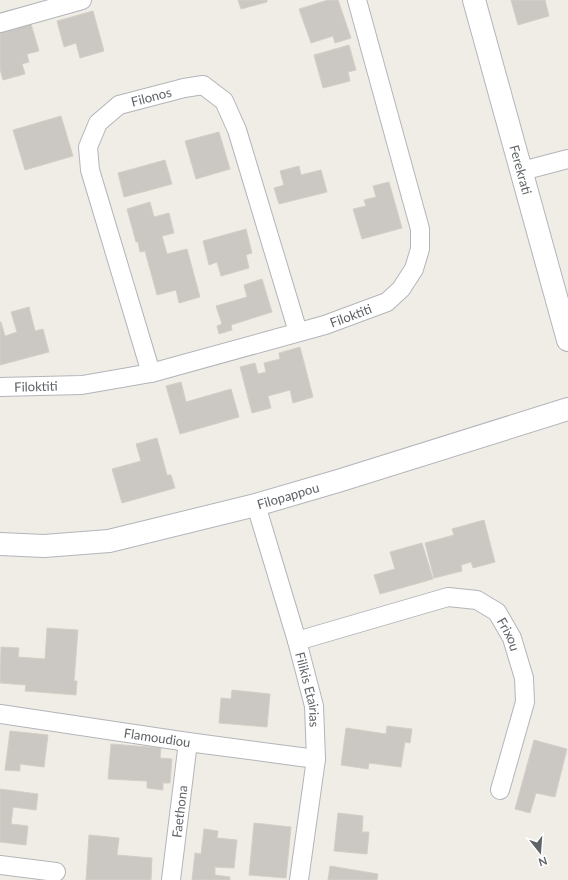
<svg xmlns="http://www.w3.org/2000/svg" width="568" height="880" viewBox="0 0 568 880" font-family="Lato,sans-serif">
  <rect width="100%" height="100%" fill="#f0ede7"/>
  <g fill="#cbc8c3" stroke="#d5cec5">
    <polygon points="238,0 267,0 267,2 241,9"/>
    <polygon points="328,0 338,0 351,38 335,43 333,36 311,43 299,9"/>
    <polygon points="511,0 545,0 549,16 518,25"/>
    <polygon points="93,11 104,51 80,58 76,43 64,47 57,21"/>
    <polygon points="31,24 39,51 27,54 29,62 22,64 25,74 3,80 0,69 0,33"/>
    <polygon points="349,45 356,70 348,72 350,81 323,88 314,55"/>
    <polygon points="61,116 73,156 25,170 13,130"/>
    <polygon points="219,132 230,169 196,179 185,141"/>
    <polygon points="165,160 172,184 124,197 118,173"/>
    <polygon points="299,166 301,175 321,170 327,192 279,204 274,188 284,185 280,171"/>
    <polygon points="389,182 402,228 362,239 353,209 366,206 364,200 376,197 373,186"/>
    <polygon points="150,202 154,217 169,213 174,233 162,236 167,254 187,249 200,297 179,303 176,290 157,295 145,251 140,252 138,242 136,242 127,209"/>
    <polygon points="246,229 252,253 246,255 249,268 221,276 217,262 209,265 203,241"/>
    <polygon points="262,279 272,312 231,325 232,330 219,334 217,326 222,324 216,306 247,297 244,285"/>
    <polygon points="29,307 35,331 43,329 49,352 0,365 0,322 1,322 5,336 17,332 11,312"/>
    <polygon points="300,347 313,397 293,403 290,390 268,396 271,408 252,413 240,367 255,363 258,374 266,372 264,363 280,359 279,353"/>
    <polygon points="181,382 186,402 231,389 239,417 180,434 166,386"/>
    <polygon points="157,438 167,475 171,475 175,488 122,503 112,469 141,461 136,444"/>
    <polygon points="484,520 495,562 473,568 471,562 461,565 462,571 434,578 425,543 454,535 452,529"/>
    <polygon points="422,543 433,579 380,594 374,575 395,569 390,552"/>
    <polygon points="47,628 78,630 74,681 77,681 76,695 25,691 26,685 0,683 1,647 19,648 18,657 45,659"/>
    <polygon points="232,690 270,694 267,727 219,723 221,698 231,699"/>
    <polygon points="387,726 412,729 410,743 405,742 401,767 369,763 368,769 341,765 346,728 386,734"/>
    <polygon points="10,731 48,735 44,767 20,764 20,771 5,770"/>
    <polygon points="534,740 567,749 555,797 536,793 530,813 515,809"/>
    <polygon points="111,744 161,748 160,758 172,759 170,783 163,783 163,790 147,788 147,781 108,779"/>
    <polygon points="0,789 38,794 36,810 13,807 11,824 28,826 26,845 0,842"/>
    <polygon points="338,813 363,816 362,832 369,832 367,854 334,851"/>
    <polygon points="254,823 291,827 286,878 249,875"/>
    <polygon points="204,829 218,831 217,838 237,840 234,868 215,867 215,875 230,877 230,880 192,880 195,853 201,854"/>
    <polygon points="89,835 119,838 117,855 152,858 151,880 86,880"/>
    <polygon points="330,866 378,874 377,880 328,880"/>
  </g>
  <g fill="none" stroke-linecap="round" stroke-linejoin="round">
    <g stroke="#b2b5b9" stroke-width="20">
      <g id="minor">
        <polyline points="0,23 82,0"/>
        <polyline points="522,171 568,159"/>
        <path id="s1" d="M151,373L90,170L88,147L98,123L119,105L184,88L203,85L224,101L237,130L298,332"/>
        <path id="s2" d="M0,387L82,385L151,373L325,325L387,302L401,289L414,269L420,249V229L357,0"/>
        <path id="s3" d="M256,505L297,641L314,706L316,759L299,880"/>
        <path id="s4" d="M297,641L448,597L477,600L497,612L512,638L524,678L525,702L500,790"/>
        <path id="s5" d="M0,714L188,742L316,759"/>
        <polyline points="0,865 56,872"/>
        <path id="s6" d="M171,880L188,742"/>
      </g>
    </g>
    <g stroke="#b2b5b9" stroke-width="24">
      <g id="tertiary">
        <path id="s7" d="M474,0L568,340"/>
        <path id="s8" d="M0,544L44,546L109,541L256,505L338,481L568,409"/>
      </g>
    </g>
    <use href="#minor" stroke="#fff" stroke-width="18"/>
    <use href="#tertiary" stroke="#fff" stroke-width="22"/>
  </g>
  <g text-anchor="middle" stroke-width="3" stroke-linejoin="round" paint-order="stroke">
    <g font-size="13" fill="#5e6367" stroke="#fff">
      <text dy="5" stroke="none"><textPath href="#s1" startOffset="322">Filonos</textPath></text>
      <text dy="5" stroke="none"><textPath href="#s7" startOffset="176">Ferekrati</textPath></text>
      <text dy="5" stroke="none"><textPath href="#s2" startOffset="360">Filoktiti</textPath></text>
      <text dy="5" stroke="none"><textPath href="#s2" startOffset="36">Filoktiti</textPath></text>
      <text dy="5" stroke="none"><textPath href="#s8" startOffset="294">Filopappou</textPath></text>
      <text dy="5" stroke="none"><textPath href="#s4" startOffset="235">Frixou</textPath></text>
      <text dy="5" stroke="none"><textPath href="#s3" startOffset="192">Filikis Etairias</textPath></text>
      <text dy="5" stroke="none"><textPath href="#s5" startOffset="159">Flamoudiou</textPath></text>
      <text dy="5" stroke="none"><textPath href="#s6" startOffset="69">Faethona</textPath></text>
    </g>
  </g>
  <g transform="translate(540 852) rotate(163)" stroke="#ffffff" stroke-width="3" paint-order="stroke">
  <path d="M0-3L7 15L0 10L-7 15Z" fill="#5e6367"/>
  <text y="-6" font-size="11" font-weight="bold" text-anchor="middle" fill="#5e6367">N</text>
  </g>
</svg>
